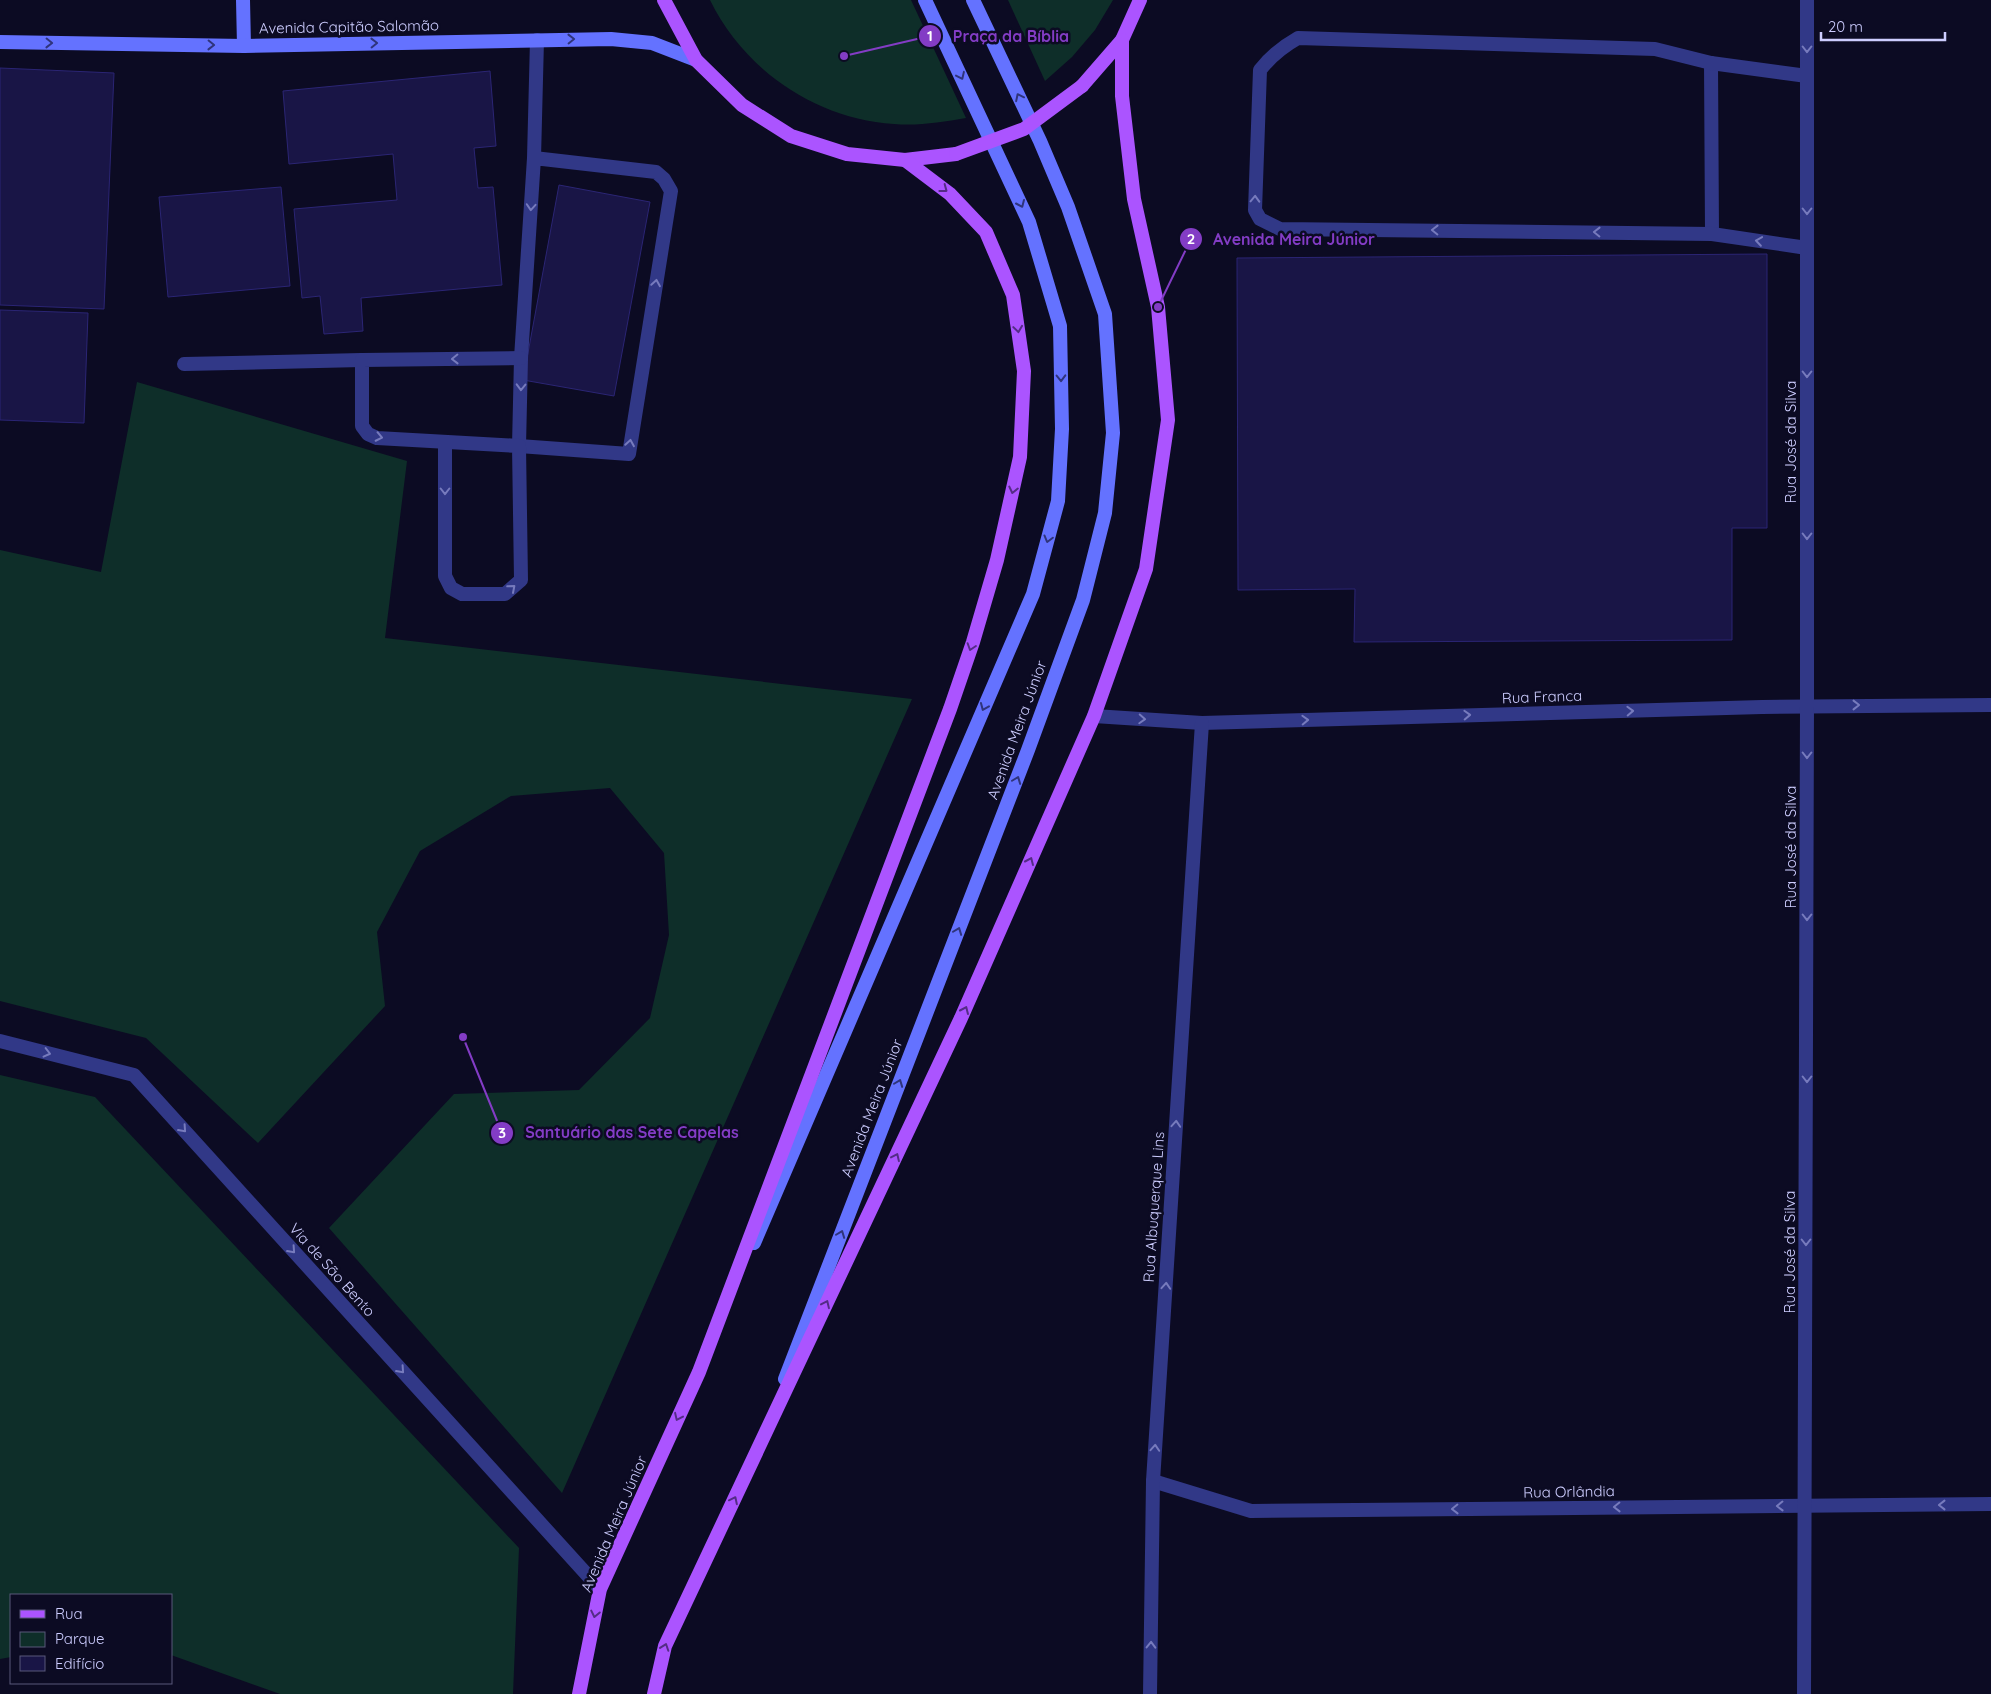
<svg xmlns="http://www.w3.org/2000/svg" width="1991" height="1694" viewBox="0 0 1991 1694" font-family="Quicksand,sans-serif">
  <rect width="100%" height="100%" fill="#0c0b23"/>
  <g fill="#0e2e29">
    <path d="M710,0H911L966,118C942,122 919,126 894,124C816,119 744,70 710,0Z"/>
    <polygon points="1008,0 1113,0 1095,30 1072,57 1045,81"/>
    <polygon points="137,382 407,461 385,638 912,699 562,1493 329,1228 454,1094 579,1090 650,1018 669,935 664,853 610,788 511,796 420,851 377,932 385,1006 258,1143 146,1038 0,1001 0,550 101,572"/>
    <polygon points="0,1075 95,1097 519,1548 513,1694 280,1694 171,1655 171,1595 11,1595 11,1657 0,1659"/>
  </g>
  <g fill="#191546" stroke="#2b2574">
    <polygon points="0,68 114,73 104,309 0,305"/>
    <polygon points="490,71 496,146 474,148 478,188 493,187 502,285 361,298 363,331 324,334 320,296 302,298 294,209 397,200 393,154 289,164 283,91"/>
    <polygon points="559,185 650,202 614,396 523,380"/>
    <polygon points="281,187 290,286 168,297 159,197"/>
    <polygon points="1767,254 1767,528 1732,528 1732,640 1354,642 1355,589 1238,590 1237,258"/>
    <polygon points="0,310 88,313 84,423 0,420"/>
  </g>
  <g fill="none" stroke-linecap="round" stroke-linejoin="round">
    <g stroke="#313887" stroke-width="14">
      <polyline points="1711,63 1712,234"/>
      <path d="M1807,76L1711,63L1655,49L1298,38C1282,47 1271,56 1260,70L1255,210L1260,219L1280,229L1712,234L1807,248"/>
      <polyline points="534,158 656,172 664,179 671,191 629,454 519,446 521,358 534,158 537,40"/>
      <polyline points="184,364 362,360"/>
      <polyline points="445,442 445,576 451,588 462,594 505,594 521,580 519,446 377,438 368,434 362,426 362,360 521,358"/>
    </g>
    <g stroke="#313887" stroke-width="14">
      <polyline points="1094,716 1202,723 1762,707 1991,705"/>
      <polyline points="0,1041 134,1075 600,1589"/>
      <polyline points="1153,1481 1251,1511 1991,1504"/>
      <polyline points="1150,1694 1153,1481 1202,723"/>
      <polyline points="1804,1694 1807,706 1807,0"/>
    </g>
    <g stroke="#6472ff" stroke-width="14">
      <polyline points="243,0 244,46"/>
      <polyline points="0,42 244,46 611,39 652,43 696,60"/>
      <polyline points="754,1243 1033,594 1058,501 1062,429 1060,326 1029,222 925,0"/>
      <polyline points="785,1379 1028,750 1083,600 1105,513 1113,433 1105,314 1068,207 1040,141 973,0"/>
    </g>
    <g stroke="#ab54ff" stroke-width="14">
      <polyline points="664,0 696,60 742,105 791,136 847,154 905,160 956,154"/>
      <polyline points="1082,86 1122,40 1140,0"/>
      <polyline points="579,1694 600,1589 699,1372 950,709 973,642 997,560 1020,457 1024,371 1013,295 986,232 950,194 905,160"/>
      <polyline points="654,1694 665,1646 961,1018 1094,716 1146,569 1168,420 1158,307 1134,199 1122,96 1122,40"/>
    </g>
    <polyline stroke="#ab54ff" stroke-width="14" points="956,154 1024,129 1082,86"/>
  </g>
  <defs><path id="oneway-chevron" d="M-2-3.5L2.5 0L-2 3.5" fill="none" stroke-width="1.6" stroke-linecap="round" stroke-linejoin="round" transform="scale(1.25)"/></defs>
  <g stroke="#2f347b">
    <use href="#oneway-chevron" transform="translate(571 39) rotate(-1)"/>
    <use href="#oneway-chevron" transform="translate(49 43) rotate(1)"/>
    <use href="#oneway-chevron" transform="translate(374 43) rotate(-1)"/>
    <use href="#oneway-chevron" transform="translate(211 45) rotate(1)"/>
    <use href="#oneway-chevron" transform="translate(961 76) rotate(65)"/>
    <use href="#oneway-chevron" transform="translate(1019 97) rotate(-116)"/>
    <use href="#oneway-chevron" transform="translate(1021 204) rotate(66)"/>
    <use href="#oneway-chevron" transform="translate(1061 378) rotate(89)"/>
    <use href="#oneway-chevron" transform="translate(1048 539) rotate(105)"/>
    <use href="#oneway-chevron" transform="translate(984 707) rotate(113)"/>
    <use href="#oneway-chevron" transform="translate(1017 780) rotate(-69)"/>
    <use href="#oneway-chevron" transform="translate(958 931) rotate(-69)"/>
    <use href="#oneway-chevron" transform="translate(899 1083) rotate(-69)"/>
    <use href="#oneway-chevron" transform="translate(841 1234) rotate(-69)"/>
  </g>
  <g stroke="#777bbd">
    <use href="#oneway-chevron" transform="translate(1807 49) rotate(90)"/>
    <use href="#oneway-chevron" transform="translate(1255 199) rotate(-88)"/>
    <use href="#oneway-chevron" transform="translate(531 207) rotate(94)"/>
    <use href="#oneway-chevron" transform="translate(1807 211) rotate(90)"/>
    <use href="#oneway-chevron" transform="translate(1435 230) rotate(-179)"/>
    <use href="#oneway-chevron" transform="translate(1597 232) rotate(-179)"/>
    <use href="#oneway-chevron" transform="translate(1759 241) rotate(-172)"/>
    <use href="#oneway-chevron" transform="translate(656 283) rotate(-81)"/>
    <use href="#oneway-chevron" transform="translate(455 359) rotate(179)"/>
    <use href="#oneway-chevron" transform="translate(1807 374) rotate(90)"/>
    <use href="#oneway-chevron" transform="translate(521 387) rotate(91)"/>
    <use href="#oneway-chevron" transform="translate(379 437) rotate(12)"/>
    <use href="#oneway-chevron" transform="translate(630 443) rotate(-81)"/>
    <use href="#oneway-chevron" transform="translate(445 491) rotate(90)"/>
    <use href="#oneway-chevron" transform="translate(1807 536) rotate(90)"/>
    <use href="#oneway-chevron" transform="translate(512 588) rotate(-41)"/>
    <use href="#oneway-chevron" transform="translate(1856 705)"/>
    <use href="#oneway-chevron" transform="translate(1630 711) rotate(-2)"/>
    <use href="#oneway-chevron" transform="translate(1467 715) rotate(-2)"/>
    <use href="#oneway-chevron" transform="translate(1142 719) rotate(3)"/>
    <use href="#oneway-chevron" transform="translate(1305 720) rotate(-2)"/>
    <use href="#oneway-chevron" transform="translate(1807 755) rotate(90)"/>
    <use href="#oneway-chevron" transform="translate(1807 917) rotate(90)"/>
    <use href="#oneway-chevron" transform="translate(47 1053) rotate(14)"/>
    <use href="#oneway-chevron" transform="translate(1807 1079) rotate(90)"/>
    <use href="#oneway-chevron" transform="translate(1176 1124) rotate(-86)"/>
    <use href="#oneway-chevron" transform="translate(183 1129) rotate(48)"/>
    <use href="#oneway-chevron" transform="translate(1806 1242) rotate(90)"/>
    <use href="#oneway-chevron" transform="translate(292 1250) rotate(48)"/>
    <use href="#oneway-chevron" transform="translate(1166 1286) rotate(-86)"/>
    <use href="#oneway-chevron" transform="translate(401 1370) rotate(48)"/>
    <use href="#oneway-chevron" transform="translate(1155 1448) rotate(-86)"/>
    <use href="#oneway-chevron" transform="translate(1942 1505) rotate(180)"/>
    <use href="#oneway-chevron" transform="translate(1780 1506) rotate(179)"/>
    <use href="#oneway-chevron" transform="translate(1617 1507) rotate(179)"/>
    <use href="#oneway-chevron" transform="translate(1455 1509) rotate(179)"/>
    <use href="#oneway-chevron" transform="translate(1151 1645) rotate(-89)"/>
  </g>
  <g stroke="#542c86">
    <use href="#oneway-chevron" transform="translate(944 189) rotate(37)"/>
    <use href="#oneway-chevron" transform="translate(1018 329) rotate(82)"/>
    <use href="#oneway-chevron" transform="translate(1013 490) rotate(103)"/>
    <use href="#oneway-chevron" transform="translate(971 647) rotate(108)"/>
    <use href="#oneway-chevron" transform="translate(1030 861) rotate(-66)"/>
    <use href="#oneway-chevron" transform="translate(965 1010) rotate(-66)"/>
    <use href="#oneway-chevron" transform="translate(896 1157) rotate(-65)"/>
    <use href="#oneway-chevron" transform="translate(826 1304) rotate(-65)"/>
    <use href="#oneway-chevron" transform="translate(678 1417) rotate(115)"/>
    <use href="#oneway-chevron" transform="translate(734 1500) rotate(-64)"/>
    <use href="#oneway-chevron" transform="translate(595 1614) rotate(102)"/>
    <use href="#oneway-chevron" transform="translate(665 1647) rotate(-71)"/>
  </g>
  <g text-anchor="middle" stroke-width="5" stroke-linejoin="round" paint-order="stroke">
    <g font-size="15" fill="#cdcdff" stroke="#0c0b23">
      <text transform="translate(349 27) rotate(-1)" y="5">Avenida Capitão Salomão</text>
      <text transform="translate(1791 442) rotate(-90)" y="5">Rua José da Silva</text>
      <text transform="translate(1542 697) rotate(-2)" y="5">Rua Franca</text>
      <text transform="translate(1017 730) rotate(-70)" y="5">Avenida Meira Júnior</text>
      <text transform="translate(1791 847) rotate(-90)" y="5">Rua José da Silva</text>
      <text transform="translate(872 1108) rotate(-69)" y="5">Avenida Meira Júnior</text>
      <text transform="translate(1154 1207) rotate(-86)" y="5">Rua Albuquerque Lins</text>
      <text transform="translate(1790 1252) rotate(-90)" y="5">Rua José da Silva</text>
      <text transform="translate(332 1270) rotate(48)" y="5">Via de São Bento</text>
      <text transform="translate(1569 1492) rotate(-1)" y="5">Rua Orlândia</text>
      <text transform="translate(614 1524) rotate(-67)" y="5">Avenida Meira Júnior</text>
    </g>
  </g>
  <path fill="none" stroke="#833cc5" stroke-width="2" d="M844 56L930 36M1158 307L1191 239M463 1037L502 1133"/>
  <g fill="#833cc5" stroke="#0c0b23" stroke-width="2">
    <circle cx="844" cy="56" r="5"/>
    <circle cx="1158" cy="307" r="5"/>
    <circle cx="463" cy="1037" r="5"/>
    <circle cx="930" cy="36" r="12"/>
    <circle cx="1191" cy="239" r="12"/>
    <circle cx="502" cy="1133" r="12"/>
  </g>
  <g font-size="15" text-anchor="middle" font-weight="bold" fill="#fff">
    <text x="930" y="41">1</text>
    <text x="1191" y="244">2</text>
    <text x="502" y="1138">3</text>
  </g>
  <g font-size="16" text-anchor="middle" font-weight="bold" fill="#833cc5" stroke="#0c0b23" stroke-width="5" stroke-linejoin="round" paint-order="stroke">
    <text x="1011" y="42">Praça da Bíblia</text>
    <text x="1294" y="245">Avenida Meira Júnior</text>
    <text x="632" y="1138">Santuário das Sete Capelas</text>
  </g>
  <rect x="10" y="1594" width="162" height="90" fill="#0c0b23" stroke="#59597b"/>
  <rect x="20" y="1610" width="25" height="8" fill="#ab54ff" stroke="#59597b"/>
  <text x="55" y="1619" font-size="15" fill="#cdcdff">Rua</text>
  <rect x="20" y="1632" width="25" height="15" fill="#0e2e29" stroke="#59597b"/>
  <text x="55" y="1644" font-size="15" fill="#cdcdff">Parque</text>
  <rect x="20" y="1656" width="25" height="15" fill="#191546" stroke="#59597b"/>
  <text x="55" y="1669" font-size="15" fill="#cdcdff">Edifício</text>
  <path d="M1821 32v8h124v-8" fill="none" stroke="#cdcdff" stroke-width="2.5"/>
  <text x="1828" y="32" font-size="15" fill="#cdcdff" stroke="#0c0b23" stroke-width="4" paint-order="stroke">20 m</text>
</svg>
